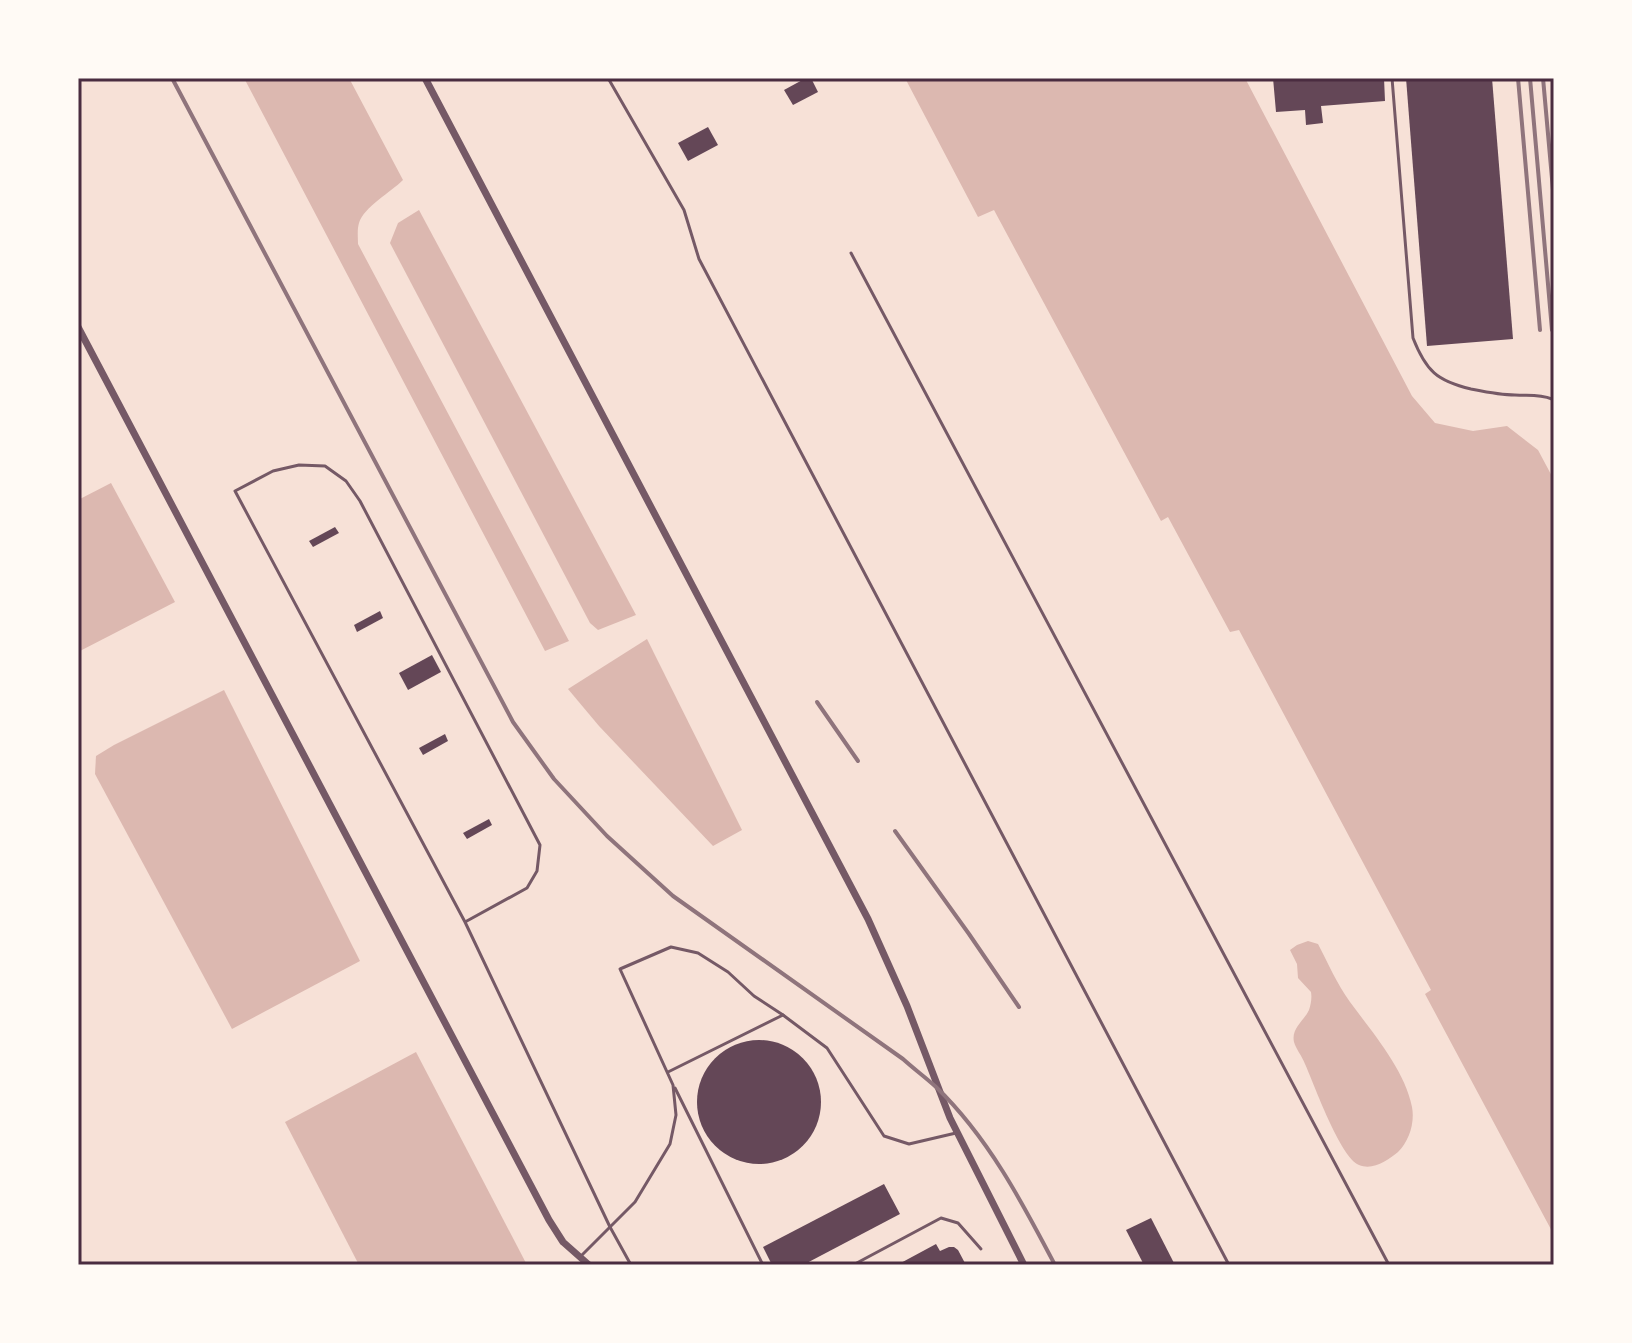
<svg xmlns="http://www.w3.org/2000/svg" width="1632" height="1343" viewBox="0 0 1632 1343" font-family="Commissioner,sans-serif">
  <rect width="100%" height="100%" fill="#f7e1d7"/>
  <g fill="#dcb8b0">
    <path d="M244,78H349L403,180C391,192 364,207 359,223C357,229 358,238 358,244L569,641L545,651Z"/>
    <polygon points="905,78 1245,78 1412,396 1435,423 1473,431 1507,426 1538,450 1554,480 1554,1235 1425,994 1431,990 1239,630 1230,632 1168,517 1161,521 994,210 978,217"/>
    <polygon points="419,210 636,615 598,630 590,623 390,243 398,223"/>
    <polygon points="111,483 175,602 78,652 78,500"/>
    <polygon points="647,639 742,830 713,846 599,726 568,689"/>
    <polygon points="224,690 360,961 232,1029 95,774 96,756 114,745"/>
    <path d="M1308,941L1318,944C1328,963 1337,984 1350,1002C1372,1032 1405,1070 1412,1107C1415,1123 1409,1141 1398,1152C1388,1160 1373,1171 1359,1165C1340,1157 1314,1084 1305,1064C1302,1056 1296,1049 1294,1042C1291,1028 1304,1021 1309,1010C1311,1004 1312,998 1311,992L1298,978L1297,964L1290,950L1297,945Z"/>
    <polygon points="416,1052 527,1265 359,1265 285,1122"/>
  </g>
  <g fill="#644757">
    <polygon points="806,78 811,78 818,92 793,105 784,90"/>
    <polygon points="1273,78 1384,78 1385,101 1321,106 1323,123 1306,125 1305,110 1276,112"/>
    <polygon points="1406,78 1492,78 1513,339 1427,346"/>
    <polygon points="708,127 718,145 688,161 678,143"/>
    <polygon points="335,527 339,533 313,547 309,541"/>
    <polygon points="380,611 383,618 357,632 354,625"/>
    <polygon points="432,655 441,672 408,690 399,673"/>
    <polygon points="445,734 448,741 423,755 419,748"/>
    <polygon points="489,819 492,825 467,839 463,833"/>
    <circle cx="759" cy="1102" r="62"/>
    <polygon points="884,1184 900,1214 803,1265 772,1265 763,1247"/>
    <polygon points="1151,1218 1175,1265 1144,1265 1126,1230"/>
    <polygon points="936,1244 940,1251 949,1247 954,1247 958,1250 966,1265 897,1265"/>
  </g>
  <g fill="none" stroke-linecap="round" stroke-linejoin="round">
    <g stroke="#755966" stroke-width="3">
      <polyline points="608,78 684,210 699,259 1229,1265"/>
      <path d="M1392,78L1413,338C1426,371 1437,381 1471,389C1486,392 1500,395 1515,395C1528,396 1539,394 1552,399L1554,402"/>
      <polyline points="851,253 1389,1265"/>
      <polyline points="465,922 527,888 537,871 540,845 360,501 346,481 325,466 299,465 273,471 235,491 465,922 610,1227 631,1265"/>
      <polyline points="668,1072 783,1015"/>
      <polyline points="675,1088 763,1265"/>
      <polyline points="580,1257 635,1202 670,1144 676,1115 673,1085 620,969 671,947 698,953 728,972 754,996 783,1015 827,1048 884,1136 909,1144 956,1133"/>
      <polyline points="853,1265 941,1218 958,1223 981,1249"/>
    </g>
    <g stroke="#755966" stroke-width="7">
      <polyline points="425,78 868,919 907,1006 950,1118 1024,1265"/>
      <polyline points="78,327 549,1220 563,1242 589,1265"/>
    </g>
    <g stroke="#8f747c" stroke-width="4">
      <path d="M172,78L513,722L554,779L607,836L673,896L903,1059C914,1069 925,1077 936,1087C988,1137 1022,1202 1055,1265"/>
      <polyline points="1518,78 1540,330"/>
      <polyline points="1530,78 1552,330"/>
      <polyline points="1543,78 1554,201"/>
      <polyline points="817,702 858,761"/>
      <polyline points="895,831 969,934 1019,1007"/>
    </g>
  </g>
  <rect width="1632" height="1343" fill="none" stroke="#fffaf5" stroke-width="160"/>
  <rect x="80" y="80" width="1472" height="1183" fill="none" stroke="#4a2c40" stroke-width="3"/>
</svg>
